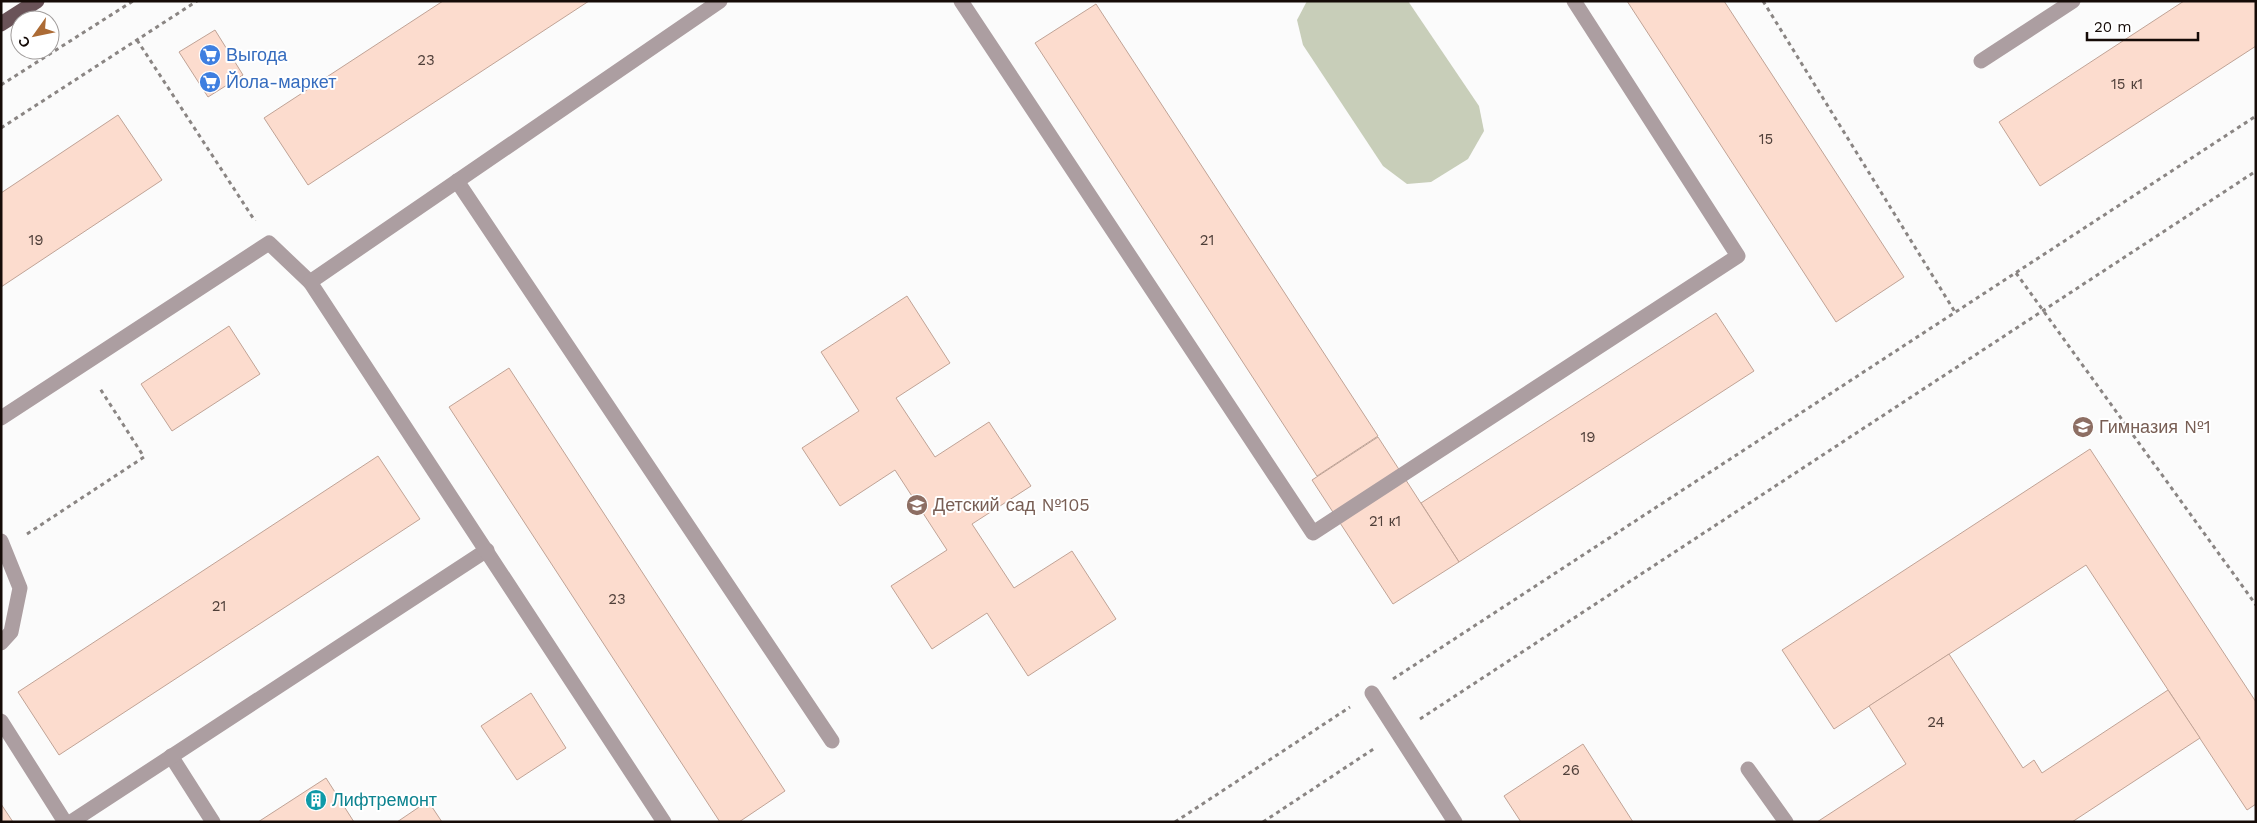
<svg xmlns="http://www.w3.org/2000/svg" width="2257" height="823" viewBox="0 0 2257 823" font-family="'Work Sans',sans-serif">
  <rect width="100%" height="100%" fill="#fbfbfb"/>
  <polygon fill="#c8ceb9" points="1307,1 1408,1 1479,106 1484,131 1468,159 1431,182 1407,184 1383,166 1303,45 1297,20"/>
  <g fill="#fcdcce" stroke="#c0a396">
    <polygon points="443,1 589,1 308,185 264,118"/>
    <polygon points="1627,1 1724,1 1904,277 1836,322"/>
    <polygon points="2184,1 2256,1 2256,46 2040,186 1999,122"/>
    <polygon points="1096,4 1378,436 1317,476 1035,43"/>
    <polygon points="215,30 243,75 208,97 179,52"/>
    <polygon points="118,115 162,180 1,287 1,193"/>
    <polygon points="907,296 950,363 896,398 935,457 989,422 1031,486 972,524 1014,588 1072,551 1116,619 1028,676 987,613 932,649 891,586 947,550 895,470 840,506 802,448 859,411 821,352"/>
    <polygon points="1716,313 1754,371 1459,562 1421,503"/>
    <polygon points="229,326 260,374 172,431 141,384"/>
    <polygon points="509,368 785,791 739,822 720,822 449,407"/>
    <polygon points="1378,437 1459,562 1393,604 1312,480"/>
    <polygon points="2090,449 2256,702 2256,804 2247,810 2086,565 1834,729 1782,650"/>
    <polygon points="378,456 420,519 59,755 18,692"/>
    <polygon points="1949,654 2023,768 2034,760 2042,773 2168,690 2200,738 2072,822 1817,822 1906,764 1869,706"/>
    <polygon points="531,693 566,748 517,780 481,726"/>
    <polygon points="1583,744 1633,822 1521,822 1504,796"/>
    <polygon points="326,778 354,822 258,822"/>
    <polygon points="428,801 442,822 397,822"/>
    <polygon points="1,804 13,822 1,822"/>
  </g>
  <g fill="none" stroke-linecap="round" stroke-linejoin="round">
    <g stroke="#8a8583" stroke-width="3" stroke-dasharray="4 4" stroke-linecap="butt">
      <polyline points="1763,1 1955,312"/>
      <polyline points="137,40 255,221"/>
      <polyline points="1,85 133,1"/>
      <polyline points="1,128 197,1"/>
      <polyline points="2016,273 2256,605"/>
      <polyline points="27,534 144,457 99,387"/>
      <polyline points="1393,679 2256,116"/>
      <polyline points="1420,719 2256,171"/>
      <polyline points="1175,822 1350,707"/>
      <polyline points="1263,822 1375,748"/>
    </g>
    <g stroke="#ac9ea1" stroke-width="15">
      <polyline points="961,1 1313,533 1738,256 1574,1"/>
      <polyline points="1981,61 2073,1"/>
      <polyline points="457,181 832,741"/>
      <polyline points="1,418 269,243 310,282"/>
      <polyline points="1,541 20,588 11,632 1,643"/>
      <polyline points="1372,693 1455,822"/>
      <polyline points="1,721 65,822"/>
      <polyline points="171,756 213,822"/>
      <polyline points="1748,769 1786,822"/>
      <polyline points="71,822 487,550"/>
      <polyline points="664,822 310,282 720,1"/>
    </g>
    <polyline stroke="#6a5358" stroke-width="15" points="1,24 37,1"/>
  </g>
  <defs>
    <g id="supermarket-disc" transform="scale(1.125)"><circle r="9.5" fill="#3f7fe0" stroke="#fff"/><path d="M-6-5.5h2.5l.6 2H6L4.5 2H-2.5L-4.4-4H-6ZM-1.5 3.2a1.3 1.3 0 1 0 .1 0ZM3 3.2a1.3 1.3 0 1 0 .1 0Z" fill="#fff"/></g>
    <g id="school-disc" transform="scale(1.125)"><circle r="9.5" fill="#8d6e63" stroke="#fff"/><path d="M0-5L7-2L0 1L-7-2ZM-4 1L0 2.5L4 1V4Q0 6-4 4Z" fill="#fff"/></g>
    <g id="building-disc" transform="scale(1.125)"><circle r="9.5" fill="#0f9aa8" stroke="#fff"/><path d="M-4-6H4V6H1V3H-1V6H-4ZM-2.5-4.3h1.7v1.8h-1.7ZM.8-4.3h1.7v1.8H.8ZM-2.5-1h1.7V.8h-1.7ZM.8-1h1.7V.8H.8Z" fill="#fff"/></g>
  </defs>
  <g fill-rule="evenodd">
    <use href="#supermarket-disc" x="210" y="55"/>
    <use href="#supermarket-disc" x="210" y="82"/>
    <use href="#school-disc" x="2083" y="427"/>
    <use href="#school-disc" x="917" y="505"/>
    <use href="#building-disc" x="316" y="800"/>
  </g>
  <g text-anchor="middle" stroke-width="4" stroke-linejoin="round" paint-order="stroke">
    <g font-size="15" fill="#4f3f39">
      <text x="426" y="65">23</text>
      <text x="2127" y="89">15 к1</text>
      <text x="1766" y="144">15</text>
      <text x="36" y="245">19</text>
      <text x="1207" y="245">21</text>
      <text x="1588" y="442">19</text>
      <text x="1385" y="526">21 к1</text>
      <text x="617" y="604">23</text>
      <text x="219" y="611">21</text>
      <text x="1936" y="727">24</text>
      <text x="1571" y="775">26</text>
    </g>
    <g font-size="18" fill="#366cbe" stroke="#fff" text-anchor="start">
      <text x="226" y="61">Выгода</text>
      <text x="226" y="88">Йола-маркет</text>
    </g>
    <g font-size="18" fill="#785e54" stroke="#fff" text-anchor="start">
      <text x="2099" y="433">Гимназия №1</text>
      <text x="933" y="511">Детский сад №105</text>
    </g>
    <g font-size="18" fill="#0d838f" stroke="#fff" text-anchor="start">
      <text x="332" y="806">Лифтремонт</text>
    </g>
  </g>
  <rect width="2257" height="823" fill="none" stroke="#150b07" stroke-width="5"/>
  <g transform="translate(35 35) rotate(237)"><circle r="24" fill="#ffffff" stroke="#a19d9c"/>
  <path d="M0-4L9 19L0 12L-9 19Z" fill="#ac6b35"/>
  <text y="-8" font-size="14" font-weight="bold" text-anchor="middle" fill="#150b07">С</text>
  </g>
  <path d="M2087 32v8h111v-8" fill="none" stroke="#150b07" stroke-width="2.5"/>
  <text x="2094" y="32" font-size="15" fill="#150b07" stroke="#ffffff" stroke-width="4" paint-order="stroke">20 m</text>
</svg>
